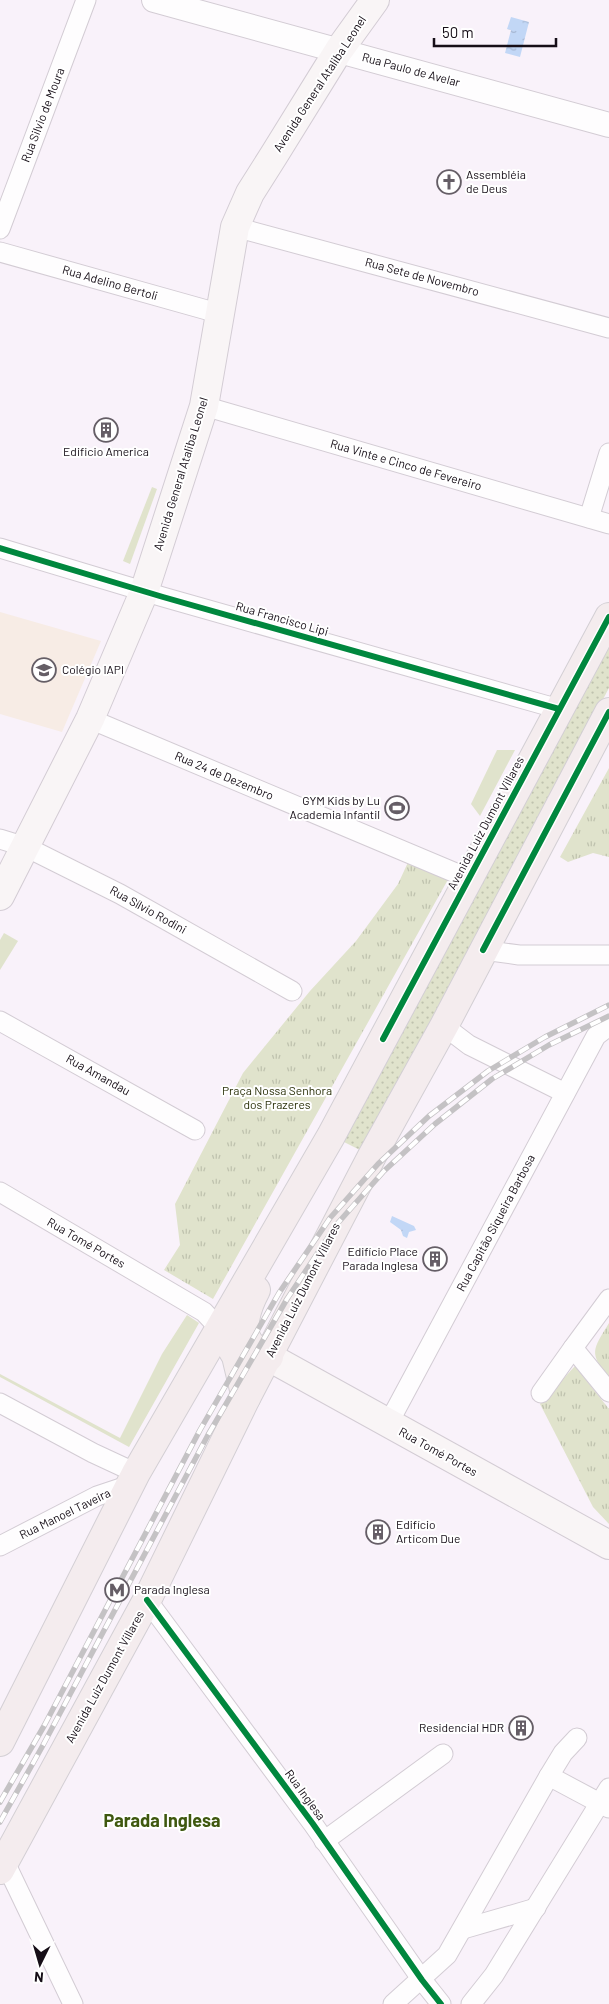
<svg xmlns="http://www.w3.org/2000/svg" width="609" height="2004" viewBox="0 0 609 2004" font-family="Barlow,sans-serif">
  <defs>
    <pattern id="grass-dots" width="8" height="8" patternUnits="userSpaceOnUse" patternTransform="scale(1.25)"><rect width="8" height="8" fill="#e0e3cc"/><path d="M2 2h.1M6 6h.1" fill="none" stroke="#bfc2ae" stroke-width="1.8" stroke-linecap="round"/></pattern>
    <pattern id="park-tufts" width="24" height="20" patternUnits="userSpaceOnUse" patternTransform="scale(1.25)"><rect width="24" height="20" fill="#e0e3cc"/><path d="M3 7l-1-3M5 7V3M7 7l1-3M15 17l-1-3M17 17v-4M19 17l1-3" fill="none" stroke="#bfc2ae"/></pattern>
    <pattern id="water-ripples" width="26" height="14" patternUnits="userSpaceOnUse" patternTransform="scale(1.25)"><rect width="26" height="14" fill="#c2d7f6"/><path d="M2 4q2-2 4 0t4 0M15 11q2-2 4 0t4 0" fill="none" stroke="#a6b7d2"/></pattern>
  </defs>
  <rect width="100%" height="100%" fill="#f9f2fa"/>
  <polygon fill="#f7ece5" points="0,612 101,641 62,732 0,714"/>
  <polygon fill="url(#grass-dots)" points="609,639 609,688 362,1151 342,1141"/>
  <g fill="url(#park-tufts)">
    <polygon points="609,768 609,857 593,853 568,862 560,857"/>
    <polygon points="410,858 450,876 213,1299 164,1270 180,1245 175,1204 243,1073 310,991 356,941 398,884"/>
    <path d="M609,1323V1379C589,1352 592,1351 609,1323Z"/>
    <polygon points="575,1366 609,1409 609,1524 593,1507 540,1404"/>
  </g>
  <g fill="#e0e3cc">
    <polygon points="152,487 157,489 130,564 123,561"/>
    <polygon points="497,750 515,750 480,816 471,804"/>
    <polygon points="4,933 18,941 0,970 0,940"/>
    <polygon points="187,1315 199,1323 129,1447 0,1377 0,1374 120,1438 162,1354"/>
  </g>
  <g fill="url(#water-ripples)">
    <polygon points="511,17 529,22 520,57 505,53 511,30 507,29"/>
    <polygon points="392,1216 414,1226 416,1230 409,1232 407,1238 403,1236 401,1230 390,1222"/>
  </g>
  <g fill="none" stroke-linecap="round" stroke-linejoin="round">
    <g stroke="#d3ccd4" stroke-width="21">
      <g id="minor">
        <polyline points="235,227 609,328"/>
        <polyline points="0,229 86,0"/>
        <polyline points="0,252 221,314"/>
        <polyline points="204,406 609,524"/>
        <polyline points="589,518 609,453"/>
        <polyline points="0,548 163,597 559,709"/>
        <polyline points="90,719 470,879"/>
        <polyline points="0,839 26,847 120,894 292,991"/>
        <polyline points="483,950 519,955 609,955"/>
        <polyline points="0,1021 195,1130"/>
        <polyline points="444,1026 469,1045 565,1093"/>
        <polyline points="0,1192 204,1312 220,1329"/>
        <polyline points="609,1299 573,1348 609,1392"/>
        <polyline points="541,1393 573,1348"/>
        <polyline points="0,1403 93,1453 136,1473"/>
        <polyline points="388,1424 596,1036 609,1026"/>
        <polyline points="0,1546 97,1496 130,1485"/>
        <polyline points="147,1600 313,1824 422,1980 441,2004"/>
        <polyline points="549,1776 609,1808"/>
        <polyline points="324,1841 443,1754"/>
        <polyline points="1,1854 73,2004"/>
        <polyline points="463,1929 536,1908"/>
        <polyline points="393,2004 447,1955 549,1776 563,1753 577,1738"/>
        <polyline points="471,2004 494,1975 609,1788"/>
      </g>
    </g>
    <g stroke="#d3ccd4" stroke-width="26">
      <polyline id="tertiary" points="154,0 609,125"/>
    </g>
    <g stroke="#d3ccd4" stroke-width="30">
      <g id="secondary">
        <polyline points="0,896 90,719 144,592 204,406 235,227 250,193 274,155 339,50 375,0"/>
        <polyline points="269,1357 609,1545"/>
      </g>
    </g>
    <g stroke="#d3cfd4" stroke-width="30">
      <g id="primary">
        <path d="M256,1290C248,1305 237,1332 252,1346C256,1350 263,1353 269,1357"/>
        <polyline points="220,1329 236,1356 246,1398"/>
        <polyline points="0,1742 136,1473 331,1136 609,617"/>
        <polyline points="0,1870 147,1600 246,1398 372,1156 444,1026 609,712"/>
      </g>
    </g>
    <use href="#minor" stroke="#fefdfe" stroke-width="19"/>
    <use href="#tertiary" stroke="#fefdfe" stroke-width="24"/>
    <use href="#secondary" stroke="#f9f5f6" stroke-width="28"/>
    <use href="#primary" stroke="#f4ecee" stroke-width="28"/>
    <g stroke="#c4c2c4" stroke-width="5.5">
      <g id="rail">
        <polyline points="0,1802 44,1726 200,1430 279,1293 330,1218 378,1164 429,1116 488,1071 545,1037 609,1005"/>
        <polyline points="0,1822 42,1747 208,1435 287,1299 337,1224 384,1171 435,1124 492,1079 549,1045 609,1016"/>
      </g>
    </g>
    <use href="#rail" stroke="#fff" stroke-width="4" stroke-dasharray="11" stroke-linecap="butt"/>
    <g stroke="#fff" stroke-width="9">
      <g id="cycleway">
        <polyline points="0,548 163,597 559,709"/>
        <polyline points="483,950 609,712"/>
        <polyline points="383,1039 609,617"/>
        <polyline points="147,1600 313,1824 422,1980 441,2004"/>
      </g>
    </g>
    <use href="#cycleway" stroke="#00873e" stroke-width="6"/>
  </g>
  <defs>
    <g id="church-ring" transform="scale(1.25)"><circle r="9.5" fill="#fff" stroke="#655e66" stroke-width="1.5"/><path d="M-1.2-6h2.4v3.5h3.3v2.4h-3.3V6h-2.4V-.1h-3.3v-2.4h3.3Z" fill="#655e66"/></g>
    <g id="building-ring" transform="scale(1.25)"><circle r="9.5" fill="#fff" stroke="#655e66" stroke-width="1.5"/><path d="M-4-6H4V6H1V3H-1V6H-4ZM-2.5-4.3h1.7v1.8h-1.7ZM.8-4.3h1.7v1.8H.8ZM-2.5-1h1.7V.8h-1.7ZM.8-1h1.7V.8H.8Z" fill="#655e66"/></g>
    <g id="school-ring" transform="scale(1.25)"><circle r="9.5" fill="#fff" stroke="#655e66" stroke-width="1.5"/><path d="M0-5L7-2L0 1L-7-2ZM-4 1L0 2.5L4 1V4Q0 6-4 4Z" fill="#655e66"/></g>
    <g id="stadium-ring" transform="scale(1.25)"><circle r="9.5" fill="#fff" stroke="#655e66" stroke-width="1.5"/><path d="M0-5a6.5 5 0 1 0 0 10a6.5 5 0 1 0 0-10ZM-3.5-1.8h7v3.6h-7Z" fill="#655e66"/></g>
    <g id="metro-ring" transform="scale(1.25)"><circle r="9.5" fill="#fff" stroke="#655e66" stroke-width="1.5"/><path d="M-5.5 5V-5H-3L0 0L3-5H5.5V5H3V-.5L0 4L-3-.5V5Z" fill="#655e66"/></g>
  </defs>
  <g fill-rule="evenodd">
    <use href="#church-ring" x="449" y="182"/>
    <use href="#building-ring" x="106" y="430"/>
    <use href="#school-ring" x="44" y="670"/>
    <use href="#stadium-ring" x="397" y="808"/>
    <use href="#building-ring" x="435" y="1259"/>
    <use href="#building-ring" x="378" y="1532"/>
    <use href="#metro-ring" x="117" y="1590"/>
    <use href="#building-ring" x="521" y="1728"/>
  </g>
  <g text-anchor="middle" stroke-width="4" stroke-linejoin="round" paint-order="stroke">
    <g font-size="12" fill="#160e17" stroke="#fff">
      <text transform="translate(411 70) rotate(15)" y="4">Rua Paulo de Avelar</text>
      <text transform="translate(320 84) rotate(-57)" y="4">Avenida General Ataliba Leonel</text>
      <text transform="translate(43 115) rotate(-69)" y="4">Rua Silvio de Moura</text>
      <text transform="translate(422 277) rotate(15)" y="4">Rua Sete de Novembro</text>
      <text transform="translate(110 283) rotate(16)" y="4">Rua Adelino Bertoli</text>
      <text transform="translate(406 465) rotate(16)" y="4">Rua Vinte e Cinco de Fevereiro</text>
      <text transform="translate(181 474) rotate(-73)" y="4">Avenida General Ataliba Leonel</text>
      <text transform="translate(282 619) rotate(16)" y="4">Rua Francisco Lipi</text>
      <text transform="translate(224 776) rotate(23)" y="4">Rua 24 de Dezembro</text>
      <text transform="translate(486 823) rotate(-62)" y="4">Avenida Luiz Dumont Villares</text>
      <text transform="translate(148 910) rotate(29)" y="4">Rua Sílvio Rodini</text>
      <text transform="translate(98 1075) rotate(29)" y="4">Rua Amandau</text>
      <text transform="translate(496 1223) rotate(-62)" y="4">Rua Capitão Siqueira Barbosa</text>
      <text transform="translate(86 1243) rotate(30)" y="4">Rua Tomé Portes</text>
      <text transform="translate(303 1290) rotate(-63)" y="4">Avenida Luiz Dumont Villares</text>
      <text transform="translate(438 1452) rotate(29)" y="4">Rua Tomé Portes</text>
      <text transform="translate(65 1514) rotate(-26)" y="4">Rua Manoel Taveira</text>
      <text transform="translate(105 1677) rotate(-61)" y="4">Avenida Luiz Dumont Villares</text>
      <text transform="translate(305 1795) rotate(54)" y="4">Rua Inglesa</text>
    </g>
    <g font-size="12" fill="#160e17" stroke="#fff" text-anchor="start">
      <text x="466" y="179">Assembléia<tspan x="466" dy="14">de Deus</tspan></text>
      <text x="106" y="456" text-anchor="middle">Edificio America</text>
      <text x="62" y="674">Colégio IAPI</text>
      <text x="380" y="805" text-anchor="end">GYM Kids by Lu<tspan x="380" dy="14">Academia Infantil</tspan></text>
      <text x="418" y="1256" text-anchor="end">Edifício Place<tspan x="418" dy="14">Parada Inglesa</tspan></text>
      <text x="396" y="1529">Edifício<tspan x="396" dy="14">Articom Due</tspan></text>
      <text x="134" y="1594">Parada Inglesa</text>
      <text x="504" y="1732" text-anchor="end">Residencial HDR</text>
    </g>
    <g font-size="12" fill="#292f08" stroke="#fff">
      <text x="277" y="1095">Praça Nossa Senhora<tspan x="277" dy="14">dos Prazeres</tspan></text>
    </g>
    <g font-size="18" font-weight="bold" fill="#3f580f" stroke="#fff">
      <text x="162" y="1827">Parada Inglesa</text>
    </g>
  </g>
  <g transform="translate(40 1964) rotate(185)" stroke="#ffffff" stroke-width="4" paint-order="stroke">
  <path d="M0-4L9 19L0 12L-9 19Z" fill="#160e17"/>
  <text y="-8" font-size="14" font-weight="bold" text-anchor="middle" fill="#160e17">N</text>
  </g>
  <path d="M434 38v8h122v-8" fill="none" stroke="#160e17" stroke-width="2.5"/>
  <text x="442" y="38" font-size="15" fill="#160e17" stroke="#ffffff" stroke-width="4" paint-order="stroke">50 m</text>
</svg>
